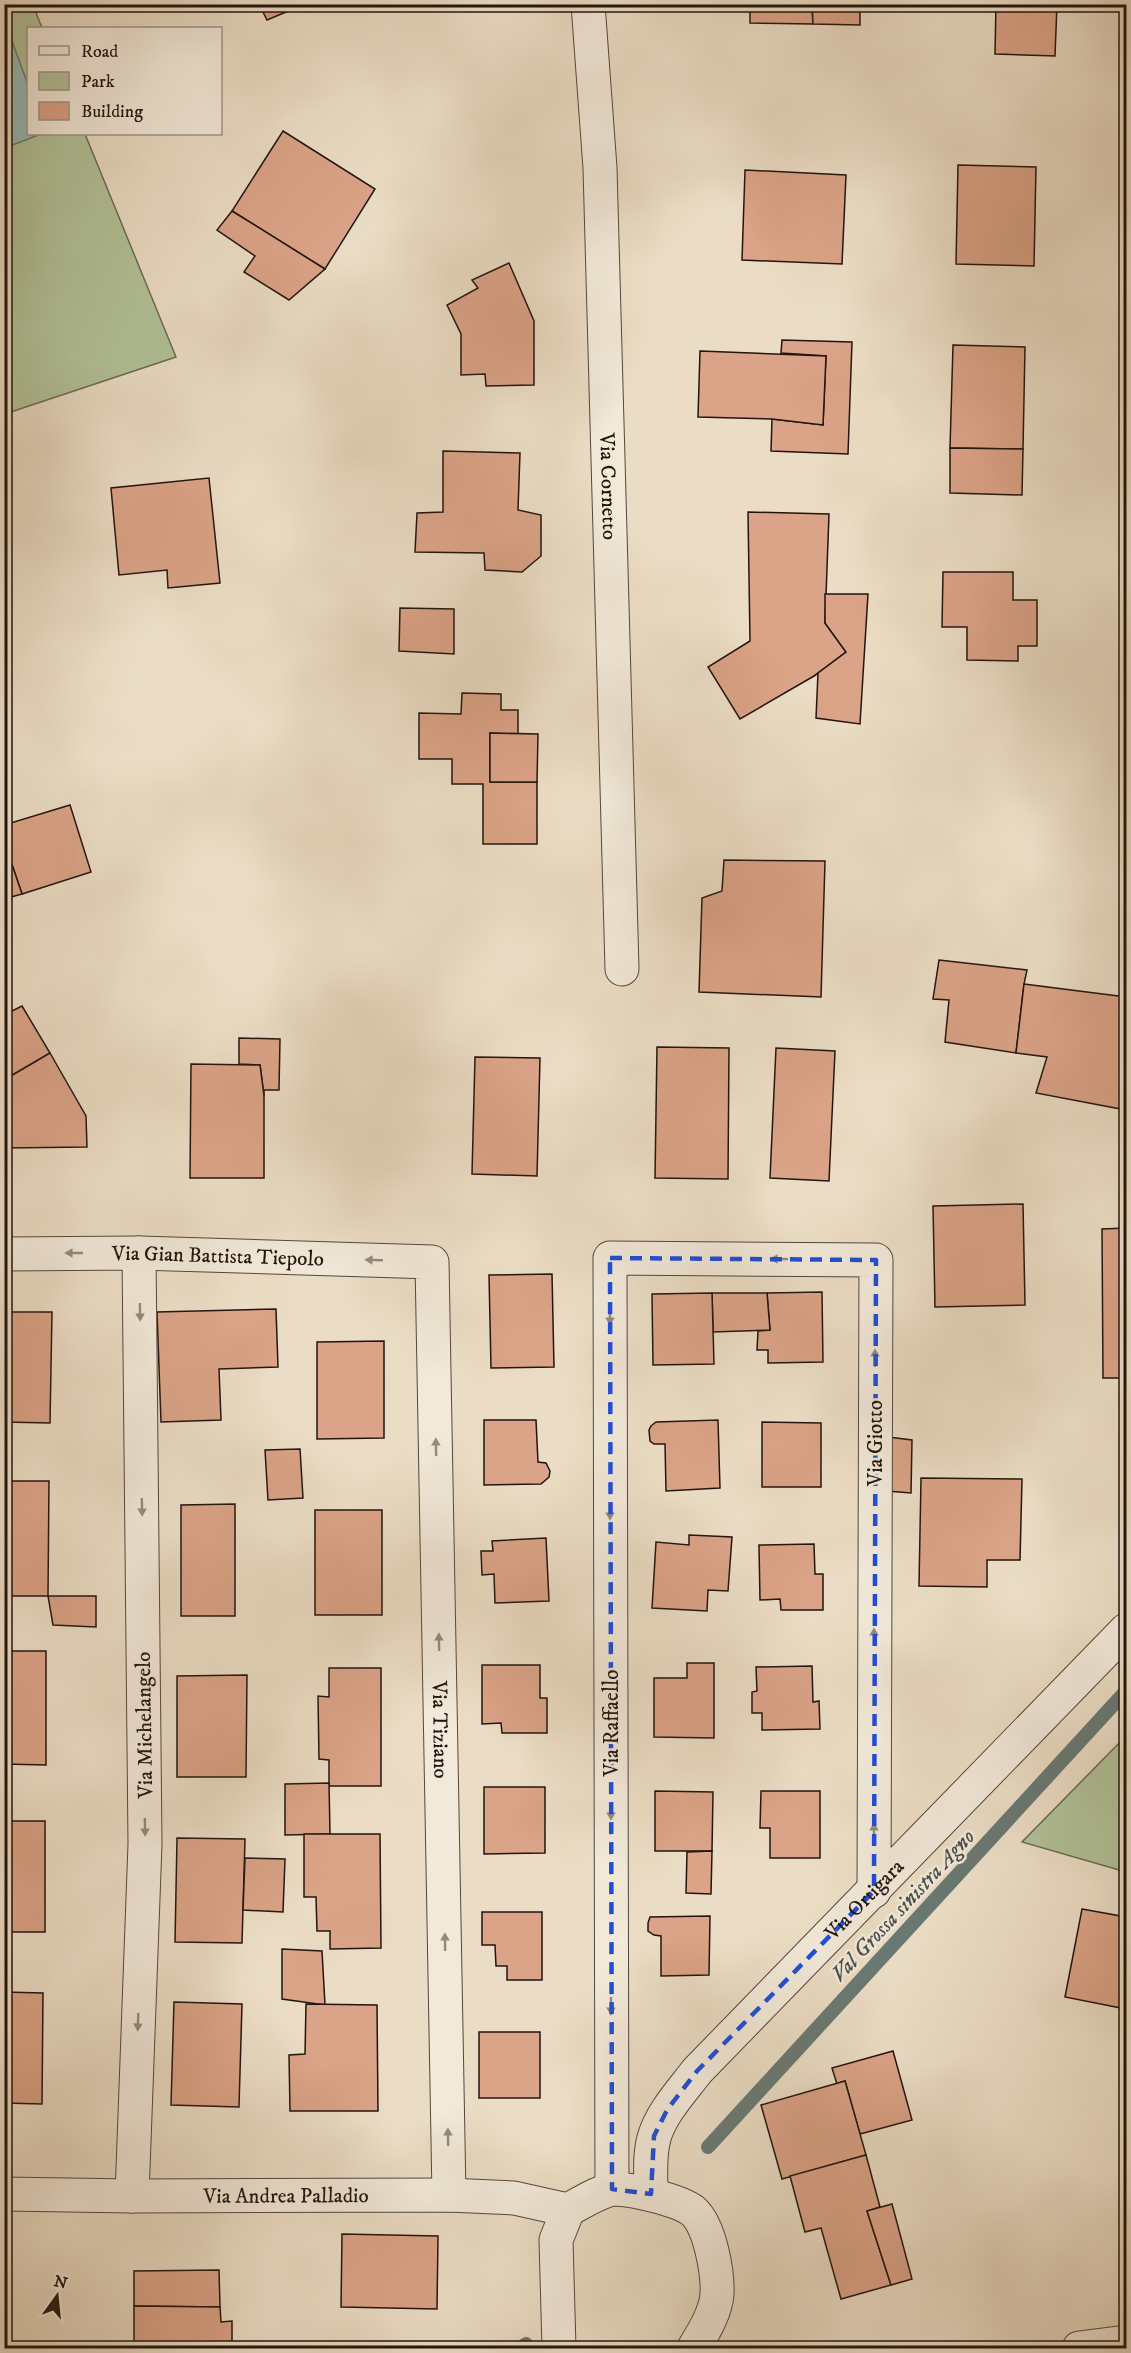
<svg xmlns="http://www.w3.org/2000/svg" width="1131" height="2353" viewBox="0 0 1131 2353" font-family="'IM FELL DW Pica',serif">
  <rect width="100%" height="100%" fill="#ebddc5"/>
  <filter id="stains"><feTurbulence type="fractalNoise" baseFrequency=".00333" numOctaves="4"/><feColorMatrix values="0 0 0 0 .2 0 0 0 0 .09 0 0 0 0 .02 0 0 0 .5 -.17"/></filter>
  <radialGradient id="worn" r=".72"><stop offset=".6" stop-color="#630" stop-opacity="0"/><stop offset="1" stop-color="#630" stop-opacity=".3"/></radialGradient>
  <g fill="#b2c299" stroke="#6a6c54" stroke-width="1.5">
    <polygon points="4,5 33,5 42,28 28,28 28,134 85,134 176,357 5,414"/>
    <polygon points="1126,1736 1126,1872 1022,1842"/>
  </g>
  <polygon fill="#98bbb7" stroke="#697974" stroke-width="1.5" points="9,33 28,85 28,134 41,134 5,148 4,35"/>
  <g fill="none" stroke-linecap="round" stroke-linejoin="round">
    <g stroke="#697974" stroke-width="14">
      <polyline points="708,2147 1126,1691"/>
      <polyline points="521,2348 526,2344"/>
    </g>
  </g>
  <g fill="#dba387" stroke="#22150f" stroke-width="1.5">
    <polygon points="259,4 305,4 267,20"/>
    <polygon points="729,4 812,4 813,24 750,23 750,6"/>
    <polygon points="812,4 860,4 860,25 813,24"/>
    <polygon points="996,4 1057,4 1055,56 995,54"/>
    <polygon points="283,131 375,189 325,269 232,211"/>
    <polygon points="958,165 1036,167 1034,266 956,264"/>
    <polygon points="745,170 846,175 842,264 742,260"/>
    <polygon points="232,211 325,269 289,300 244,272 255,256 217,230"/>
    <polygon points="509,263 534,321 534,385 486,386 485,374 461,375 461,334 447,305 478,288 472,280"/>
    <polygon points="782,340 852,342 848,454 771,451 772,419 823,425 826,356 781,353"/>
    <polygon points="953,345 1025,347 1023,449 950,448"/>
    <polygon points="700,351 826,356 823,425 772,419 698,417"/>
    <polygon points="950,448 1023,449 1022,495 950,493"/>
    <polygon points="443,451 520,453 518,510 541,515 541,556 522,572 485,570 484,553 415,552 417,513 443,512"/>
    <polygon points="209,478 220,583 168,588 167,570 119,575 111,488"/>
    <polygon points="748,512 829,514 825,623 846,652 814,676 740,719 708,667 750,641"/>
    <polygon points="943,572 1013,572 1013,600 1037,600 1037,646 1018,646 1018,661 967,660 967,627 942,627"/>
    <polygon points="825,594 868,594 860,724 816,718 818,673 814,676 846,652 825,623"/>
    <polygon points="400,608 454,609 454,654 399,651"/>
    <polygon points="462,693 501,694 501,710 518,710 518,734 490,733 490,782 537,782 537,844 483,844 483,784 452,784 452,759 419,759 419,713 461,714"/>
    <polygon points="490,733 538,734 537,782 490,782"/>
    <polygon points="70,805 91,872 22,894 4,841 4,825"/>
    <polygon points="4,841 22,894 4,899"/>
    <polygon points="724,860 825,861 821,997 699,992 702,898 722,891"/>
    <polygon points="939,960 1027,970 1024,984 1016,1053 945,1042 949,1000 933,999"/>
    <polygon points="1024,984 1126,997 1126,1110 1036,1093 1047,1057 1016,1053"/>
    <polygon points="22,1006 50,1053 4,1080 4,1015"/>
    <polygon points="239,1038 280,1039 279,1090 264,1090 264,1096 260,1065 239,1064"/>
    <polygon points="657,1047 729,1048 728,1179 655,1178"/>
    <polygon points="776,1048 835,1051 829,1181 770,1178"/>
    <polygon points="50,1053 86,1116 87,1147 4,1148 4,1080"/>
    <polygon points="475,1057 540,1058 537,1176 472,1174"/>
    <polygon points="191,1064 260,1065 264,1096 264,1178 190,1178"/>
    <polygon points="1023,1204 1025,1305 935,1307 933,1206"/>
    <polygon points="1126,1228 1126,1378 1103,1378 1102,1229"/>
    <polygon points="552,1274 554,1367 491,1368 489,1275"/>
    <polygon points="822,1292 823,1362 768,1363 768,1350 757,1350 758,1331 770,1330 767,1293"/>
    <polygon points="712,1293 767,1293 770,1330 713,1332"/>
    <polygon points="712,1293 714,1364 653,1365 652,1294"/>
    <polygon points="276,1309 278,1367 219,1369 221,1420 161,1422 157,1312"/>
    <polygon points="4,1312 52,1312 50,1423 4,1422"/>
    <polygon points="384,1341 384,1438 317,1439 317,1342"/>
    <polygon points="484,1420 536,1420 538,1462 546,1463 550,1471 549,1477 541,1484 484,1485"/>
    <polygon points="718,1420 720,1488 666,1491 665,1444 654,1444 650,1441 649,1430 651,1426 656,1422"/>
    <polygon points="762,1422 821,1423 821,1487 762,1487"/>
    <polygon points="888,1437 912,1440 911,1493 887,1491"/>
    <polygon points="300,1449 303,1498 268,1500 265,1450"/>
    <polygon points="921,1478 1022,1479 1020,1560 987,1560 987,1587 919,1586"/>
    <polygon points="4,1481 49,1481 48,1596 4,1596"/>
    <polygon points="235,1504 235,1616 181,1616 181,1505"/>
    <rect x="315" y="1510" width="67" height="105"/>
    <polygon points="689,1535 732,1537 728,1591 708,1590 707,1611 652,1608 656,1542 689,1545"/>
    <polygon points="546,1538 549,1601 495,1603 494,1574 482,1575 481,1551 493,1551 492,1541"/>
    <polygon points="814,1544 815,1574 823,1574 823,1610 781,1610 780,1599 760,1600 759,1545"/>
    <polygon points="48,1596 96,1596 96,1627 53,1625"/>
    <polygon points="4,1651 46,1651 46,1765 4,1764"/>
    <polygon points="687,1663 714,1663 714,1738 654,1737 654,1678 687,1678"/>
    <polygon points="482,1665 540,1665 540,1698 547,1698 547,1733 502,1733 501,1723 482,1724"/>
    <polygon points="812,1666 813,1702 819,1701 820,1729 762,1730 762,1713 752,1713 752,1692 757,1691 756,1667"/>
    <polygon points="329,1668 381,1668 381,1786 329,1786 329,1760 319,1759 318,1696 329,1697"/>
    <polygon points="247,1675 246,1777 177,1777 177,1676"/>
    <polygon points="329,1783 330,1834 285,1835 285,1784"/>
    <polygon points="484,1787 545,1787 545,1853 484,1854"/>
    <polygon points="655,1791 713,1792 712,1851 655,1851"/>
    <polygon points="761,1791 820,1791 820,1858 770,1858 770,1828 760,1828"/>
    <rect x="4" y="1821" width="41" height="111"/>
    <polygon points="304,1834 380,1834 381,1948 330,1949 330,1931 317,1931 316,1897 304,1897"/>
    <polygon points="177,1838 245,1839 242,1943 175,1942"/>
    <polygon points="712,1851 711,1894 686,1893 687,1852"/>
    <polygon points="245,1858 285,1859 283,1912 243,1910"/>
    <polygon points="1082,1909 1126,1917 1126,2009 1065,1997"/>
    <polygon points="482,1912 542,1912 542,1980 507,1980 507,1966 496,1966 495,1945 482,1945"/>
    <polygon points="710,1916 709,1975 661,1976 661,1936 654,1935 648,1931 648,1923 650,1917"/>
    <polygon points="282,1949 322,1951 325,2005 282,1999"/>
    <polygon points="4,1992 43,1993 42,2104 4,2103"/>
    <polygon points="174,2002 242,2004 239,2107 171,2105"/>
    <polygon points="306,2004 377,2005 378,2111 290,2111 289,2055 305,2054"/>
    <rect x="479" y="2032" width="61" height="66"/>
    <polygon points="893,2051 912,2120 860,2134 845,2081 837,2084 832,2068"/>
    <polygon points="845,2081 866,2155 782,2179 761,2105"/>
    <polygon points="866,2155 880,2207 867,2211 891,2285 841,2299 821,2228 805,2232 790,2176"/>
    <polygon points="892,2204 912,2279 891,2285 867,2211"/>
    <polygon points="342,2234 438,2236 437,2309 341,2307"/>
    <polygon points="219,2270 220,2307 134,2306 134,2271"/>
    <polygon points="134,2306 220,2307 221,2322 232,2321 232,2348 134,2348"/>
  </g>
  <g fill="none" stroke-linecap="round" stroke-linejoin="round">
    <g stroke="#54473c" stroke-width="35">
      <g id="minor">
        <path id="s1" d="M588,4L600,168L622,969"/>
        <path id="s2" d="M4,1254L139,1253L432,1262L449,2195"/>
        <polyline points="612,2189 610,1258 876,1260 874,1891"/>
        <path id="s3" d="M4,2194L132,2196L449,2195L514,2198L568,2210"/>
        <path id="s4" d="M651,2194C651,2175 649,2156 654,2138C661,2113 682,2091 697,2071L1126,1630"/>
        <polyline points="132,2196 145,1844 139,1253"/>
        <path d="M559,2348L556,2240L568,2210C579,2204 602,2190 614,2189C631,2189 679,2200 693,2211C710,2226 718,2272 717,2294C716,2312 703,2333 694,2348"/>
        <polyline points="1079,2348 1126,2342"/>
      </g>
    </g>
    <use href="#minor" stroke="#f2e9d9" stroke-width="33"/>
  </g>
  <defs><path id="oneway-solid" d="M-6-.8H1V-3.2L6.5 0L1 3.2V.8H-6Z" transform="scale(1.5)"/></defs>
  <g fill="#948a7e">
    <use href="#oneway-solid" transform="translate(74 1253) rotate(180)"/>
    <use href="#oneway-solid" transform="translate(779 1259) rotate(-179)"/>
    <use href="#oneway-solid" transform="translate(374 1260) rotate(-178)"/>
    <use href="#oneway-solid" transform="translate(140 1312) rotate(89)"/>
    <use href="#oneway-solid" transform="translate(610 1316) rotate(90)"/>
    <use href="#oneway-solid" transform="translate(875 1358) rotate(-90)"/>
    <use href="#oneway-solid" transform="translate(436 1447) rotate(-91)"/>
    <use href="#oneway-solid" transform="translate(142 1507) rotate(89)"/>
    <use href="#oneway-solid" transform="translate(610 1511) rotate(90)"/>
    <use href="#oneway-solid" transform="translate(874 1637) rotate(-90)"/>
    <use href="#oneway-solid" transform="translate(439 1642) rotate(-91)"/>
    <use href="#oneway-solid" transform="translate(611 1811) rotate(90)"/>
    <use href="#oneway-solid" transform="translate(145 1827) rotate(89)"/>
    <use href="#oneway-solid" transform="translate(874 1832) rotate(-90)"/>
    <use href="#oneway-solid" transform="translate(445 1942) rotate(-91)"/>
    <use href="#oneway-solid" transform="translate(611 2006) rotate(90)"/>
    <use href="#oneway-solid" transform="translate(138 2022) rotate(92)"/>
    <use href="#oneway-solid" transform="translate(448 2137) rotate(-91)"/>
  </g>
  <path fill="none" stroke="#1d4ed8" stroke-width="4.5" stroke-dasharray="12 8" stroke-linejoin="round" d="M610,1258L876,1260L874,1891L697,2071L667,2110L654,2136L651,2194L612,2189Z"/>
  <g text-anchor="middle" stroke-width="5" stroke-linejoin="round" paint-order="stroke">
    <g font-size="21" fill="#22150f" stroke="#f2e9d9">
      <text dy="7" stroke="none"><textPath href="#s1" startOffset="483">Via Cornetto</textPath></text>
      <text dy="7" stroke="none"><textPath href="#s2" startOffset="214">Via Gian Battista Tiepolo</textPath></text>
      <text transform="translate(875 1443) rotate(-90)" y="7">Via Giotto</text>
      <text transform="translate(611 1723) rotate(-90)" y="7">Via Raffaello</text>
      <text transform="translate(144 1725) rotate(-91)" y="7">Via Michelangelo</text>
      <text dy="7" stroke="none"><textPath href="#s2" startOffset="896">Via Tiziano</textPath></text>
      <text dy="7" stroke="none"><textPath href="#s4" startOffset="376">Via Ortigara</textPath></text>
      <text dy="7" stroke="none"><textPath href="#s3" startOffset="282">Via Andrea Palladio</textPath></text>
    </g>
    <g font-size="22" font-style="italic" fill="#4b4f4a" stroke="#f2e9d9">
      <text transform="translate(902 1905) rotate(-47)" y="8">Val Grossa sinistra Agno</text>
    </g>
  </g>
  <rect width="1131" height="2353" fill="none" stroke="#ebddc5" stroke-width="24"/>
  <rect x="6" y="6" width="1119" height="2341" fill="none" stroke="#22150f" stroke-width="3"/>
  <rect x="12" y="12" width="1107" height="2329" fill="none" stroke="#22150f" stroke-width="1.5"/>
  <rect x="27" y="27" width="195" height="108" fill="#f2e9d9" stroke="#9f9488" stroke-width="1.5"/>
  <rect x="39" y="46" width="30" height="9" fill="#f2e9d9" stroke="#9f9488" stroke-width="1.5"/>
  <text x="81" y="57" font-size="18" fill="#22150f">Road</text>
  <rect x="39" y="72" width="30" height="18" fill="#b2c299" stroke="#9f9488" stroke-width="1.5"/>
  <text x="81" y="87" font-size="18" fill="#22150f">Park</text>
  <rect x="39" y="102" width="30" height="18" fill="#dba387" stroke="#9f9488" stroke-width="1.5"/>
  <text x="81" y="117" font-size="18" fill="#22150f">Building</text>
  <g transform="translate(57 2296) rotate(15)" stroke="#f2e9d9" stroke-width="4.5" paint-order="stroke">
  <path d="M0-4.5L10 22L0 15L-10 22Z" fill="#22150f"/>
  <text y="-9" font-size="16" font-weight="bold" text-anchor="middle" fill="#22150f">N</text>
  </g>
  <rect width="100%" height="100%" filter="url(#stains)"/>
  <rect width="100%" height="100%" fill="url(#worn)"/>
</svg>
